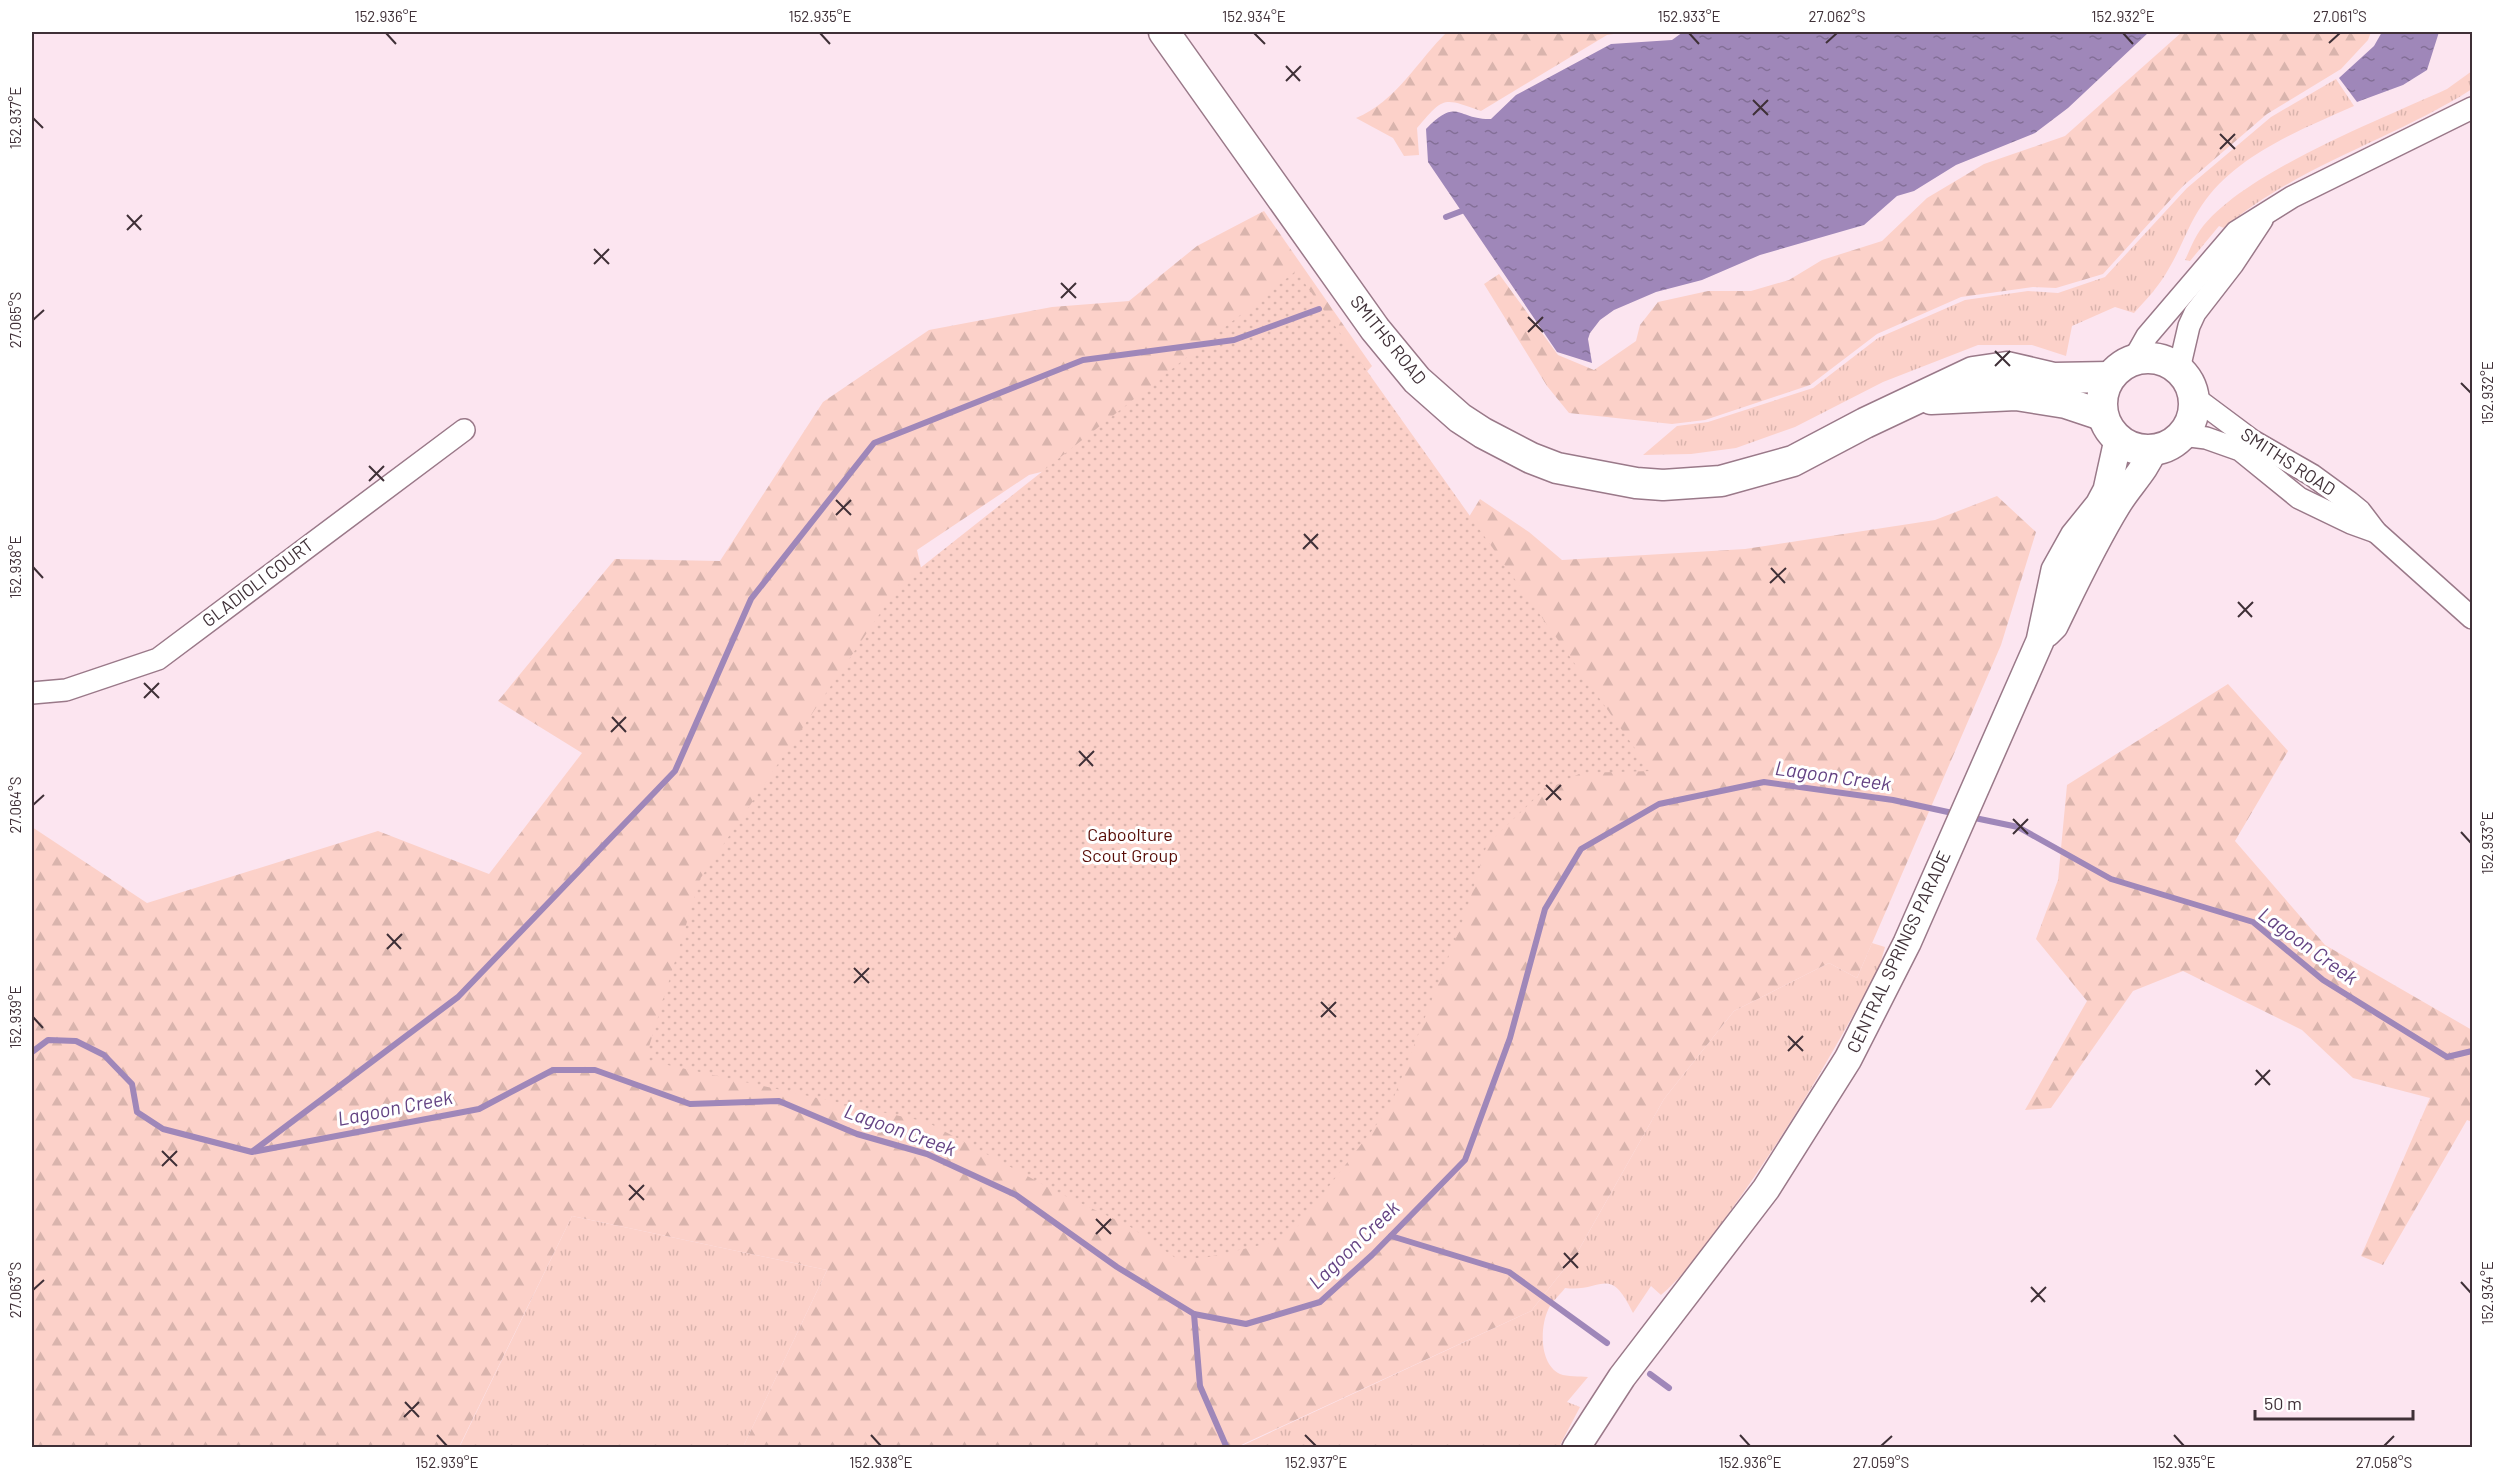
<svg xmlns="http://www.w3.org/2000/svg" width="2504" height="1479" viewBox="0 0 2504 1479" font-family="Barlow,sans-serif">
  <defs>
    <pattern id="grass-tufts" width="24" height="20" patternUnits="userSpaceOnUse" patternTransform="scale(1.5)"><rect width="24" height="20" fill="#fcd1c9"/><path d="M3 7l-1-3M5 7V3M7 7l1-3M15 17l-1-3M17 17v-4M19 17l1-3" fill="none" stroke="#d9b4ad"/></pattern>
    <pattern id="forest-firs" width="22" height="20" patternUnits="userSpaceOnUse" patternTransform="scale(1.5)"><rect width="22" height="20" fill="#fcd1c9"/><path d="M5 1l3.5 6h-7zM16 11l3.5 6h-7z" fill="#d9b4ad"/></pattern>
    <pattern id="park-dots" width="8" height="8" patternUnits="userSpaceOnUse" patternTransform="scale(1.5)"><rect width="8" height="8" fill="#fcd1c9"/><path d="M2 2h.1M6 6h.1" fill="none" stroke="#d9b4ad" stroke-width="1.8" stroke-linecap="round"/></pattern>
    <pattern id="water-ripples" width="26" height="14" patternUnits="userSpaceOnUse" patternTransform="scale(1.5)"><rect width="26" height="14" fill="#9f87b9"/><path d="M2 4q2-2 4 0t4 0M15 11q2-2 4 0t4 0" fill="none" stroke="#836f97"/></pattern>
  </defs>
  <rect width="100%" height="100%" fill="#fce5f0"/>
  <g fill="url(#grass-tufts)">
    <path d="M2472,71V89C2392,140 2298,165 2224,228L2219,226L2190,261L2185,260C2189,252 2192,243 2197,235C2233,176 2382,119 2447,89Z"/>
    <path d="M2336,79L2354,106C2300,130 2236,155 2202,205C2188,225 2181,249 2168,270C2159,286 2146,300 2134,313L2115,307L2072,326L2066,356L2032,345H1978L1883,382L1795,427L1736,448L1691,454L1643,455L1677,426L1708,422L1813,388L1878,338L1965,300L2028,291L2058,293L2105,277L2187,188L2271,117Z"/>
    <path d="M1872,943L1885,947L1879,968C1833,1053 1786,1135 1728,1214C1708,1242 1687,1273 1661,1295L1651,1286L1633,1313C1609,1263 1602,1293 1565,1288C1560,1295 1551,1302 1548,1310C1540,1327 1539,1364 1560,1374C1567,1377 1580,1376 1588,1377L1567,1402L1580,1407L1559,1447L1237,1448L1531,1311L1577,1253L1664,1099L1734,1011L1829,963L1857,978Z"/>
    <polygon points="572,1216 827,1270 743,1447 459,1448"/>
  </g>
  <g fill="url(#forest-firs)">
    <path d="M1447,32H1627L1607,35L1481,111C1442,97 1444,97 1417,128L1419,155L1404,156L1393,138L1356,118C1396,102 1418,60 1447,32Z"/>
    <polygon points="2182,32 2371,32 2368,40 2341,69 2267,114 2183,186 2103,274 2056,288 2033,287 1961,297 1877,334 1810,385 1705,420 1672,424 1569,413 1547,386 1484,284 1499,274 1558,355 1594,370 1636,341 1640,325 1658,302 1708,291 1751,291 1789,280 1822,260 1882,241 1927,198 1984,164 2065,136"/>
    <polygon points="1264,211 1372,366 1353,386 1225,426 1029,475 917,550 940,652 1454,541 1480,499 1529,532 1562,560 1745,549 1935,520 1997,496 2036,532 2001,645 1857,978 1829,963 1734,1011 1664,1099 1577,1253 1531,1311 1237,1447 743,1447 827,1270 572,1216 459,1447 32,1447 32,827 147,903 378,831 489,874 582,753 498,701 615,559 720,561 823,402 929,330 1052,307 1129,301 1197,246"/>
    <polygon points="2228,684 2288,751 2235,841 2325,945 2472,1030 2472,1122 2467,1120 2383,1265 2361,1256 2430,1098 2353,1078 2302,1030 2183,971 2133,991 2051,1108 2025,1110 2087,1001 2036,939 2058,880 2067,785"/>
  </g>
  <polygon fill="url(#park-dots)" points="1296,271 1651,771 1581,773 1542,792 1487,844 1466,912 1390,1107 1299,1225 1279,1241 1204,1258 1177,1259 1129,1226 1057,1192 927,1122 645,1060 700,879 900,584"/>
  <g fill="url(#water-ripples)">
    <path d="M1683,32H2149L2068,108L2035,133L1956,165L1914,191L1897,196L1864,225L1760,255L1702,280L1656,292L1614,310L1600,320L1590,333L1588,339L1592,363L1557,352L1428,162L1426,129C1458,96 1457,120 1491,119L1516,95L1611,44L1672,40Z"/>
    <polygon points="2382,32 2439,32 2427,70 2403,85 2357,102 2339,78 2374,46"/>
  </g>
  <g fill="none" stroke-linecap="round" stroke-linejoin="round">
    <g stroke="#9f87b9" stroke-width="6">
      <polyline points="1446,217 1467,209"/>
      <polyline points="1970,817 2018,827 2111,879 2253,922 2323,980 2447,1057 2472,1051"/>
      <polyline points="32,1052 48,1040 76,1041 104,1055 132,1084 137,1112 163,1129 252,1152 479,1109 553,1070 595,1070 690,1104 779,1101 857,1134 927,1154 1016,1195 1117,1267 1194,1314 1246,1324 1320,1302 1372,1255 1465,1160 1510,1038 1545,909 1581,849 1659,804 1764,782 1893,800 1957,814"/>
      <polyline points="253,1151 458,997 675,771 751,599 874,443 1083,360 1234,340 1319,309"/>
      <polyline points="1391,1236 1509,1272 1607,1343"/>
      <polyline points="1194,1314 1200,1386 1227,1448"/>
      <polyline points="1650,1374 1669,1388"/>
    </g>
    <g stroke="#9a7989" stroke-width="24">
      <g id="minor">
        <polyline points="2134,359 2147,336 2236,232 2292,197 2472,108"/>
        <polyline points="2179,369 2189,326 2195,313 2233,264 2262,220"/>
        <polyline points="2194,397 2253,441 2312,475 2349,502 2360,511 2376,532 2472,618"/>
        <polyline points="2182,435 2206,438 2240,450 2299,498 2351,523 2376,532"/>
        <polyline points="32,693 66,690 158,659 464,430"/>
      </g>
    </g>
    <g stroke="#9a7989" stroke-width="30">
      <g id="tertiary">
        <path d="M2047,633L2054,626C2074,585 2093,544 2117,505C2128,486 2145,471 2153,450"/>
        <polyline points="1576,1448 1622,1377 1766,1189 1848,1059 1907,943 2040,641 2055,570 2074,536 2099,505 2107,490 2118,440"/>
      </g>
    </g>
    <g stroke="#9a7989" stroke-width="33">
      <g id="secondary">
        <polyline points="1164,32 1375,329 1417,380 1460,418 1483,433 1531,458 1557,468 1636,483 1663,485 1721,481 1793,461 1865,423 1973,372 2007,367 2054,378 2110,377"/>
        <circle cx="2148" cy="404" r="46"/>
        <polyline points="1931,399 2016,395 2066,403 2102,415"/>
      </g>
    </g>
    <use href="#minor" stroke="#fff" stroke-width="21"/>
    <use href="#tertiary" stroke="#fff" stroke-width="27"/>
    <use href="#secondary" stroke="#fff" stroke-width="30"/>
  </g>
  <path fill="none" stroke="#3f3037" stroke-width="2" d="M386,33L396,44M820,33L830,44M1254,33L1265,44M1689,33L1699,44M2123,33L2133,44M1826,43L1837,33M2329,43L2340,33M1286,66L1300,81M1286,81L1301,66M1753,100L1768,115M1753,115L1768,100M33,118L43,128M2220,134L2235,149M2220,149L2235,134M127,215L141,230M127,230L142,215M594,249L609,264M594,264L609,249M1061,283L1076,298M1061,298L1076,283M1528,317L1543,332M33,320L44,310M1528,332L1543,317M1995,351L2010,366M1995,366L2010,351M2461,383L2471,393M369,466L384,481M369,481L384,466M836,500L851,515M836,515L851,500M1304,534L1318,549M1303,549L1318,534M33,567L43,578M1771,568L1785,583M1770,583L1786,568M2238,602L2252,617M2238,617L2253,602M144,683L159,698M144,698L159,683M612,717L626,732M611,732L626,717M1079,751L1093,766M1079,766L1094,751M1546,785L1561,800M1546,800L1561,785M33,805L44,795M2013,819L2028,834M2461,832L2471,843M2013,834L2028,819M387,934L401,949M387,949L402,934M854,968L869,983M854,983L869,968M1321,1002L1336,1017M33,1017L43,1028M1321,1017L1336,1002M1788,1036L1803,1051M1788,1051L1803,1036M2256,1070L2270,1085M2255,1085L2270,1070M162,1151L177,1166M162,1166L177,1151M629,1185L644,1200M629,1200L644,1185M1096,1219L1111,1234M1096,1234L1111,1219M1564,1253L1578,1268M1563,1268L1578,1253M2461,1282L2471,1293M2031,1287L2045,1302M33,1290L44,1280M2031,1302L2046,1287M405,1402L419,1417M404,1417L419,1402M437,1435L447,1446M871,1435L881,1446M1305,1435L1316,1446M1740,1435L1750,1446M2174,1435L2184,1446M1881,1446L1892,1436M2384,1446L2394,1436"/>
  <g text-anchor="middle" stroke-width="6" stroke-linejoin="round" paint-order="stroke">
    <g font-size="18" fill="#3f3037" stroke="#fff">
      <text transform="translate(1388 340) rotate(51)" y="6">SMITHS ROAD</text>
      <text transform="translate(2288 462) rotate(33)" y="6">SMITHS ROAD</text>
      <text transform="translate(258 583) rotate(-37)" y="6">GLADIOLI COURT</text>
      <text transform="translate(1899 952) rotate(-65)" y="6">CENTRAL SPRINGS PARADE</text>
    </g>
    <g font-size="18" fill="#570c06" stroke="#fff">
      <text x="1130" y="841">Caboolture<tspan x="1130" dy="21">Scout Group</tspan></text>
    </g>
    <g font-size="20" font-style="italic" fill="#634283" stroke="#fff">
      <text transform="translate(1833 776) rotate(8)" y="7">Lagoon Creek</text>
      <text transform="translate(2308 946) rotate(36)" y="7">Lagoon Creek</text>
      <text transform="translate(395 1108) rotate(-11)" y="7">Lagoon Creek</text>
      <text transform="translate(900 1130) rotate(20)" y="7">Lagoon Creek</text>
      <text transform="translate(1354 1245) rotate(-44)" y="7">Lagoon Creek</text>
    </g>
  </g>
  <rect width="2504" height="1479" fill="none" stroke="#ffffff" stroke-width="66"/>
  <path d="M2255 1410v9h158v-9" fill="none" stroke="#3f3037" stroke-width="3"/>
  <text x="2264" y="1410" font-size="18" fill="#3f3037" stroke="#ffffff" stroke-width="4.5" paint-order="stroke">50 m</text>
  <rect x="33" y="33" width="2438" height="1413" fill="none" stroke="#3f3037" stroke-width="2"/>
  <g font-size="15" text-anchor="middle" fill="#3f3037">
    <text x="386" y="22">152.936°E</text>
    <text x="820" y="22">152.935°E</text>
    <text x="1254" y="22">152.934°E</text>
    <text x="1689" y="22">152.933°E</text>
    <text x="1837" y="22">27.062°S</text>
    <text x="2123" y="22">152.932°E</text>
    <text x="2340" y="22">27.061°S</text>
    <text transform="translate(16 118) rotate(-90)" y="5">152.937°E</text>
    <text transform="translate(16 320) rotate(-90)" y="5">27.065°S</text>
    <text transform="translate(2488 393) rotate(-90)" y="5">152.932°E</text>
    <text transform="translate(16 567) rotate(-90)" y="5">152.938°E</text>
    <text transform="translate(16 805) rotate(-90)" y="5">27.064°S</text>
    <text transform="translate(2488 843) rotate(-90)" y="5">152.933°E</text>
    <text transform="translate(16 1017) rotate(-90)" y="5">152.939°E</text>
    <text transform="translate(16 1290) rotate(-90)" y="5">27.063°S</text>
    <text transform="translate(2488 1293) rotate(-90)" y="5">152.934°E</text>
    <text x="447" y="1468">152.939°E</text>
    <text x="881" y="1468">152.938°E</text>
    <text x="1316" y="1468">152.937°E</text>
    <text x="1750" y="1468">152.936°E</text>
    <text x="1881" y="1468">27.059°S</text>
    <text x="2184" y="1468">152.935°E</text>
    <text x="2384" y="1468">27.058°S</text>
  </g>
</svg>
